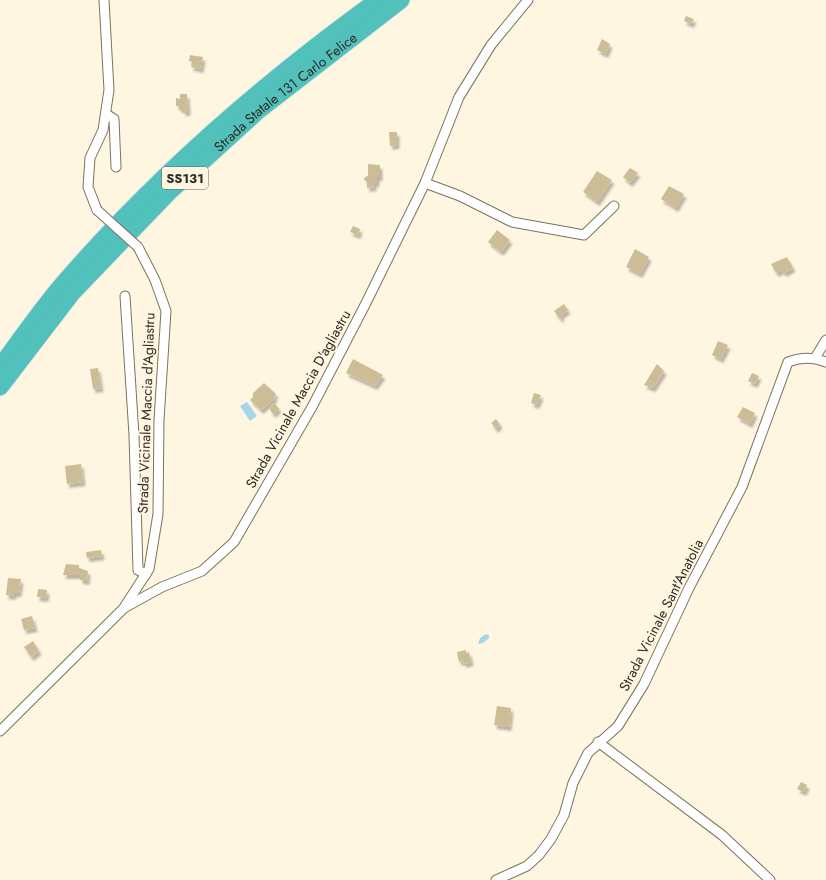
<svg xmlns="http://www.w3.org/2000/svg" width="826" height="880" viewBox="0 0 826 880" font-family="Jost,sans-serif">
  <defs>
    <filter id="shadow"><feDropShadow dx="2.5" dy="4" stdDeviation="1" flood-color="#0004"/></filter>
  </defs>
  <rect width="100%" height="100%" fill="#fff6e1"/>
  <g fill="#a8d6e9">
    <polygon points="247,402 257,416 250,421 240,406"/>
    <polygon points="486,634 489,635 489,638 483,643 478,644 480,638"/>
  </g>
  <g fill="#cdbd96" filter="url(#shadow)">
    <polygon points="686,16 694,19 691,24 684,21"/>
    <polygon points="602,39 610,44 606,54 597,50"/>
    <polygon points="190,55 203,57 201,69 191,67 192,62 189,61"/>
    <polygon points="180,94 187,94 188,112 183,112 183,109 179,109 179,106 176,106 176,98 180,99"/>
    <polygon points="389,132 397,132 397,145 390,146"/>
    <polygon points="368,164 380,165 380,177 377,177 377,183 374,183 374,187 367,188 367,182 364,180 365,177 368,176"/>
    <polygon points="630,168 638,173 630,183 623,177"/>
    <polygon points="597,171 612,180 597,202 583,192"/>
    <polygon points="669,186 684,194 676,208 661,199"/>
    <polygon points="353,226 360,229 358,235 350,232"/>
    <polygon points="497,230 510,240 501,252 488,242"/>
    <polygon points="635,249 649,257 640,274 626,267"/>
    <polygon points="787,257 793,268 784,273 782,270 776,273 771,264"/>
    <polygon points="564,304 568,310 561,315 562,317 560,319 554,311"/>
    <polygon points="718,341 728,345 721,359 712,355"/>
    <polygon points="353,359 383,375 375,386 346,373"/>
    <polygon points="657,364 664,371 653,388 644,385"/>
    <polygon points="98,368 101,388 93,389 90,369"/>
    <polygon points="752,373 759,376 755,384 748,381"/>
    <polygon points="264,383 276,394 274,396 275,398 261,410 250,400 253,397 253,393"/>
    <polygon points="534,393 541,395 537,405 531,403"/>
    <polygon points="275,403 279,409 273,414 269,408"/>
    <polygon points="743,407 755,413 750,424 737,417"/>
    <polygon points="496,419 500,424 496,429 491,423"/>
    <polygon points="81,464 83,482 67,484 65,466"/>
    <polygon points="101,550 102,556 87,558 86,552"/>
    <polygon points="66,564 79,565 79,568 88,571 87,581 80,580 80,575 63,575"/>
    <polygon points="8,578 21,579 19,593 14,593 13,596 6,595"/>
    <polygon points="38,589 47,590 46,598 37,597"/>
    <polygon points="32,616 35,628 24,630 21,619"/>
    <polygon points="33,641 39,651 31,657 24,647"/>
    <polygon points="466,650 466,653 469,652 471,662 464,664 463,661 459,662 457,652"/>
    <polygon points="497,706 511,708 509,727 494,725"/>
    <polygon points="801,782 807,785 804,792 797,789"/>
  </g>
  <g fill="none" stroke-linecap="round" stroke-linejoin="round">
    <g stroke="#7b7360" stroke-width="11">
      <g id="street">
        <polyline points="106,114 114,119 116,167"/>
        <polyline points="425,183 460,196 512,222 584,235 614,206"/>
        <polyline points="97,210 88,187 90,158 103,130 109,90 104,0"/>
        <polyline points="125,296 134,435 138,570 146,574"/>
        <polyline points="815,358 826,340"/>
        <polyline points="125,606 149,569 158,514 159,420 166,311 155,280 138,247"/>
        <polyline points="0,731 124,608 162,587 202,571 234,542 312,407 366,303 425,183 459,97 491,45 528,0"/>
        <polyline points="598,742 722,835 770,880"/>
        <path d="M496,880L527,866L539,855L551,839L564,815L573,783L588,753L618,726L644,684L689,588L742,487L788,362C802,357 812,357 826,362"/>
      </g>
    </g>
    <g stroke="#e6e5e4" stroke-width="19">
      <g id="highway">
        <path d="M0,367C20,340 40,311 62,285C155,177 263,83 378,0"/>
        <path id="s1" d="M0,387L72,293L169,192L259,110L401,0"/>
      </g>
    </g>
    <use href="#street" stroke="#fff" stroke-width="9"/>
    <use href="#highway" stroke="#52c0bb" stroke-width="17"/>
    <g stroke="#7b7360" stroke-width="11" stroke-linecap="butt">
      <polyline id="street-bridge" points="97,210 138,247"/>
    </g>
    <use href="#street-bridge" stroke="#fff" stroke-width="9"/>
  </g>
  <g text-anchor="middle" stroke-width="4" stroke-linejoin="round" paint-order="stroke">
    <rect fill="#fff6e1" stroke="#6d675b" stroke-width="1" x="162" y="167" width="46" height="22" rx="3"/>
    <g font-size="13" font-weight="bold" fill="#2e2a22">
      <text x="185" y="183">SS131</text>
    </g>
    <g font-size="14" fill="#2e2a22" stroke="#fff6e1">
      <text dy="5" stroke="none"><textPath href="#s1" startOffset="412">Strada Statale 131 Carlo Felice</textPath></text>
      <text transform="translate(298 399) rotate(-61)" y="5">Strada Vicinale Maccia D'agliastru</text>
      <text transform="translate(146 413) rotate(-88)" y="5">Strada Vicinale Maccia d'Agliastru</text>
      <text transform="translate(661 615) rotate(-63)" y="5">Strada Vicinale Sant'Anatolia</text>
    </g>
  </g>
</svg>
